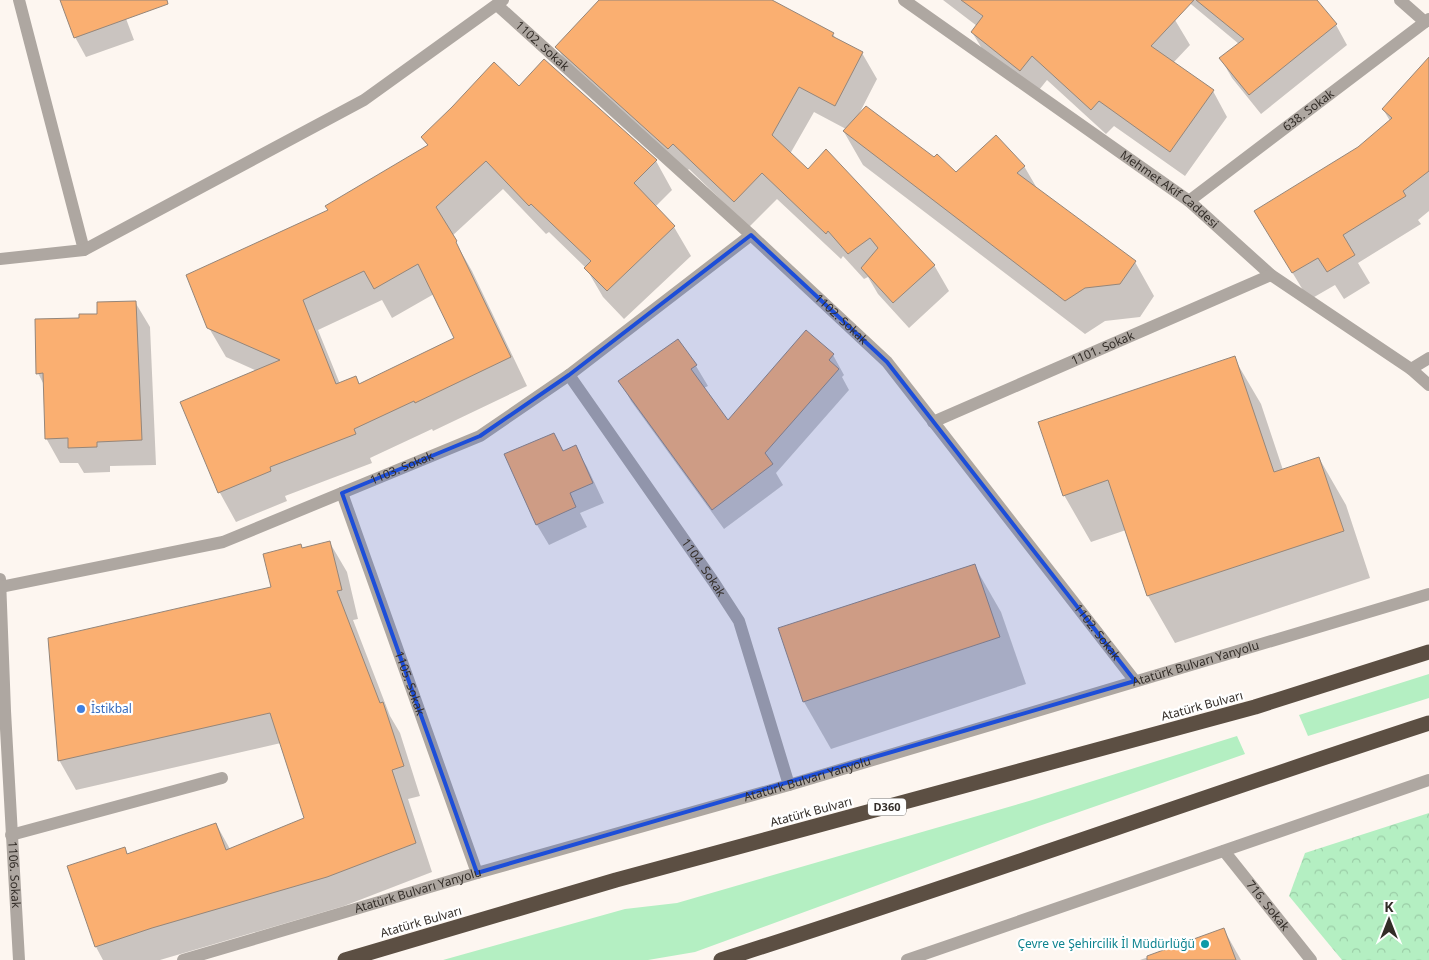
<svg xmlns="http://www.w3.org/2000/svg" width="1429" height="960" viewBox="0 0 1429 960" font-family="'Noto Sans',sans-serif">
  <defs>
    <pattern id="park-crowns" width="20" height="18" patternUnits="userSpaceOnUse" patternTransform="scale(1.25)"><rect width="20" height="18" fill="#b4efc2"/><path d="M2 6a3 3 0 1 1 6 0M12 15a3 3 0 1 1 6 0" fill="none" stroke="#9bcda7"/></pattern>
  </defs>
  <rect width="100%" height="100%" fill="#fdf6f0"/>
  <g fill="#b4efc2">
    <polygon points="1429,674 1429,698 1308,736 1299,715"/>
    <polygon points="1237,736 1245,754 1039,826 695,952 648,960 443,960 625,909 677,903 1029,801"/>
  </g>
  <polygon fill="url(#park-crowns)" points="1429,813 1429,960 1342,960 1289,896 1305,853"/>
  <g fill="#0003" fill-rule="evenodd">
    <polygon points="61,0 119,0 134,40 86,57 75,37"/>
    <polygon points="605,0 769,0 833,34 836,39 862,53 877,79 859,114 935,158 956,173 1024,166 1038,190 1135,262 1154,296 1140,317 1105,321 1085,334 863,165 844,132 846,129 814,112 790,154 808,171 934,265 949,291 909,328 878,294 868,277 864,279 843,256 841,259 777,199 749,227 689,169 684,174 572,73 557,47"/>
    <polygon points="943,0 1154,0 1175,20 1190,45 1173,63 1213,91 1227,117 1185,176 1114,126 1106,134 1047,80 1035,95 987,57 972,32 977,26"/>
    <polygon points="1186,0 1315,0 1336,25 1347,45 1261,114 1232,78 1221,59 1239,44"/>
    <polygon points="1429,62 1429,211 1418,220 1421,224 1358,263 1370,283 1344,299 1335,285 1309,300 1272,239 1358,148 1390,121 1383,109"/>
    <path d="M519,88L656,161L672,190L655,207L674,227L691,256L624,319L603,297L586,268L549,232L546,234L503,189L452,236L472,271L527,386L433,431L432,429L370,458L372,463L285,496L287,501L236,522L220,493L182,402L257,371L226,357L209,328L329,211L428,146L422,137ZM434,294L455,338L360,385L355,377L340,384L318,330L382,300L392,318Z"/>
    <polygon points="135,302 150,327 156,465 110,466 110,472 84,473 78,463 60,463 46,438 44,385 38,373 80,319"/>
    <polygon points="678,340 696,366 708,386 704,388 728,422 833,355 844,375 842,377 849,390 776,473 783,485 724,529 631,401 620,381"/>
    <polygon points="1234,358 1261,404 1283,470 1319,458 1346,505 1370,578 1175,643 1148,596 1126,530 1091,542 1064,495"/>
    <polygon points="554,434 564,452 575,447 587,467 604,503 580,513 587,527 549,545 537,525 506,455"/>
    <polygon points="330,543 347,572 358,619 353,620 390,716 400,733 420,796 408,799 432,872 344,906 160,960 103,960 96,947 69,866 124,848 128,855 216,824 230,849 306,818 281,743 76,790 59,760 273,588 302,549"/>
    <polygon points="974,565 1001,612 1026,684 831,749 804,702 779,629"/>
    <polygon points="1224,930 1241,960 1140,960"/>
  </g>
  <g fill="#faaf71" stroke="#95867a" fill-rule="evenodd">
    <polygon points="60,0 167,0 168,4 74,38"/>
    <polygon points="599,0 772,0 834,33 832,36 863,52 835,106 799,87 772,135 808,169 826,149 935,265 893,303 861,268 878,248 870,238 848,254 828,231 826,234 762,173 734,202 673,144 668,149 555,47"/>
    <polygon points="961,0 1194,0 1151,46 1214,90 1170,152 1099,101 1091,110 1032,56 1020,71 971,32 983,16"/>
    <polygon points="1196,0 1317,0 1337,24 1249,95 1219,58 1244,39"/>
    <polygon points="1429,57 1429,171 1403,191 1406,196 1343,235 1355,255 1327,272 1318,258 1292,273 1254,211 1358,147 1392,118 1382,109"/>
    <path d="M544,59L657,160L634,183L675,226L607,291L584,268L591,261L531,204L529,206L486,161L436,207L457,241L456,242L511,357L415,403L414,401L354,429L356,434L270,467L271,471L218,493L180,402L280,360L207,328L186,275L328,210L325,206L428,145L421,137L452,107L494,62L519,86ZM418,264L454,338L359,384L356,376L336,384L303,300L364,271L374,289Z"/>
    <polygon points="866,106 934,157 937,154 956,172 996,135 1025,166 1017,173 1136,261 1120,284 1085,288 1065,301 843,131"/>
    <polygon points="136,301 142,440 97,442 97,447 68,448 68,438 45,439 43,373 36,374 35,319 79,318 79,314 97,314 97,302"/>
    <polygon points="806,330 834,354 829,360 839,369 765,453 773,464 712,510 618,381 678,339 697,365 691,369 728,420"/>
    <polygon points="1235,356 1274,472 1319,457 1344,531 1147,596 1108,480 1063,496 1038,422"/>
    <polygon points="554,433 563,451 576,445 593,483 570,493 576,507 536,525 504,454"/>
    <polygon points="330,541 342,590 337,591 380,703 383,702 404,766 392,770 416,843 327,877 152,928 95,947 67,866 125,847 127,854 216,823 226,850 304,818 270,713 58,761 48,638 271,587 263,554 301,544 302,548"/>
    <polygon points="975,564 1000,637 803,702 778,628"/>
    <polygon points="1224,928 1236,960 1147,960 1147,956"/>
  </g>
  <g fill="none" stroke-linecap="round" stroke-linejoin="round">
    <g stroke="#aea7a1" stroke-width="12">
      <polyline points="19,0 84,250"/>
      <path id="s1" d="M904,0L1189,201L1271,275L1411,369L1429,385"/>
      <polyline points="1400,0 1425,22"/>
      <path id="s2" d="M497,5L751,235L887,362L1135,681"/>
      <path id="s3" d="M1189,201L1429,19"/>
      <polyline points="0,259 84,250 364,100 503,0"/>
      <polyline points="1411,369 1429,358"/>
      <path id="s4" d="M569,375L713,581L739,621L789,785"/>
      <path id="s5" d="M933,422L1271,275"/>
      <path id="s6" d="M342,493L477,873"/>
      <path id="s7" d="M0,579L5,711L19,960"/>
      <path id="s8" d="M0,587L223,542L480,436L569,375L751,235"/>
      <polyline points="11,835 222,778"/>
      <path id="s9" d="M1224,851L1311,960"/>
      <path id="s10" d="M183,960L477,873L789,785L1429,594"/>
      <polyline points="907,960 1429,780"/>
    </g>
    <g stroke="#5c4f43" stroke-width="15">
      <polyline points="345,960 616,880 1255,707 1429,652"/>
      <path d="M721,960C958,885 1192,800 1429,723"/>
    </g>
  </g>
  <path fill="#1d4ed8" fill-opacity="0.2" stroke="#1d4ed8" stroke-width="4" stroke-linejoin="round" d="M751,235L887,362L1135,681L477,873L342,493L480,436L569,375Z"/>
  <circle fill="#3f7fe0" stroke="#fff" stroke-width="2" cx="81" cy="709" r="5"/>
  <circle fill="#0f9aa8" stroke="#fff" stroke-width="2" cx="1205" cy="944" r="5"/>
  <g text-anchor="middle" stroke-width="4.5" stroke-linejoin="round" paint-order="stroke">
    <rect fill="#fff" stroke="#706c68" stroke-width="1" x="868" y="798.5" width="38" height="17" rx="4"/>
    <g font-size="11" font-weight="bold" fill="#332d28">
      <text x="887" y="811">D360</text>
    </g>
    <g font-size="12" fill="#332d28" stroke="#fff">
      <text dy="4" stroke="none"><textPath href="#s2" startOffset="61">1102. Sokak</textPath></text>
      <text dy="4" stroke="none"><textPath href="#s3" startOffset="150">638. Sokak</textPath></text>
      <text dy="4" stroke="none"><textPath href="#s1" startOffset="326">Mehmet Akif Caddesi</textPath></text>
      <text dy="4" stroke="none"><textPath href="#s2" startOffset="466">1102. Sokak</textPath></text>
      <text dy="4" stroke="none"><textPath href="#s5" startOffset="185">1101. Sokak</textPath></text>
      <text dy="4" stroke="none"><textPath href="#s8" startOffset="421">1103. Sokak</textPath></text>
      <text dy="4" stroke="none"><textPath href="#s4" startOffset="235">1104. Sokak</textPath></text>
      <text dy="4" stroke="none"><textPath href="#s2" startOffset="871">1102. Sokak</textPath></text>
      <text dy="4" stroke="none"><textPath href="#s10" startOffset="1055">Atatürk Bulvarı Yanyolu</textPath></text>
      <text dy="4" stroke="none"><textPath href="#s6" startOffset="202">1105. Sokak</textPath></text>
      <text transform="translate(1202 706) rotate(-15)" y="4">Atatürk Bulvarı</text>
      <text dy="4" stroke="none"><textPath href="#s10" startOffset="650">Atatürk Bulvarı Yanyolu</textPath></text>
      <text transform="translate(811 812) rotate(-15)" y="4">Atatürk Bulvarı</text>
      <text dy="4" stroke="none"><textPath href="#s7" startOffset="296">1106. Sokak</textPath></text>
      <text dy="4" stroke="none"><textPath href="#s10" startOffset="245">Atatürk Bulvarı Yanyolu</textPath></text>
      <text dy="4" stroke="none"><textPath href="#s9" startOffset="70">716. Sokak</textPath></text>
      <text transform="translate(421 922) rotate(-16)" y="4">Atatürk Bulvarı</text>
    </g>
    <g font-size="12" fill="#366cbe" stroke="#fff" text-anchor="start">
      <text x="91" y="713">İstikbal</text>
    </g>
    <g font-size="12" fill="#0d838f" stroke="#fff" text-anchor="end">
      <text x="1195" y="948">Çevre ve Şehircilik İl Müdürlüğü</text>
    </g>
  </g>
  <g transform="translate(1389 920)" stroke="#ffffff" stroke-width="4" paint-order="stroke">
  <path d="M0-4L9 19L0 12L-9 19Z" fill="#332d28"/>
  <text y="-8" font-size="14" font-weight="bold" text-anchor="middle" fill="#332d28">K</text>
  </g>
</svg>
